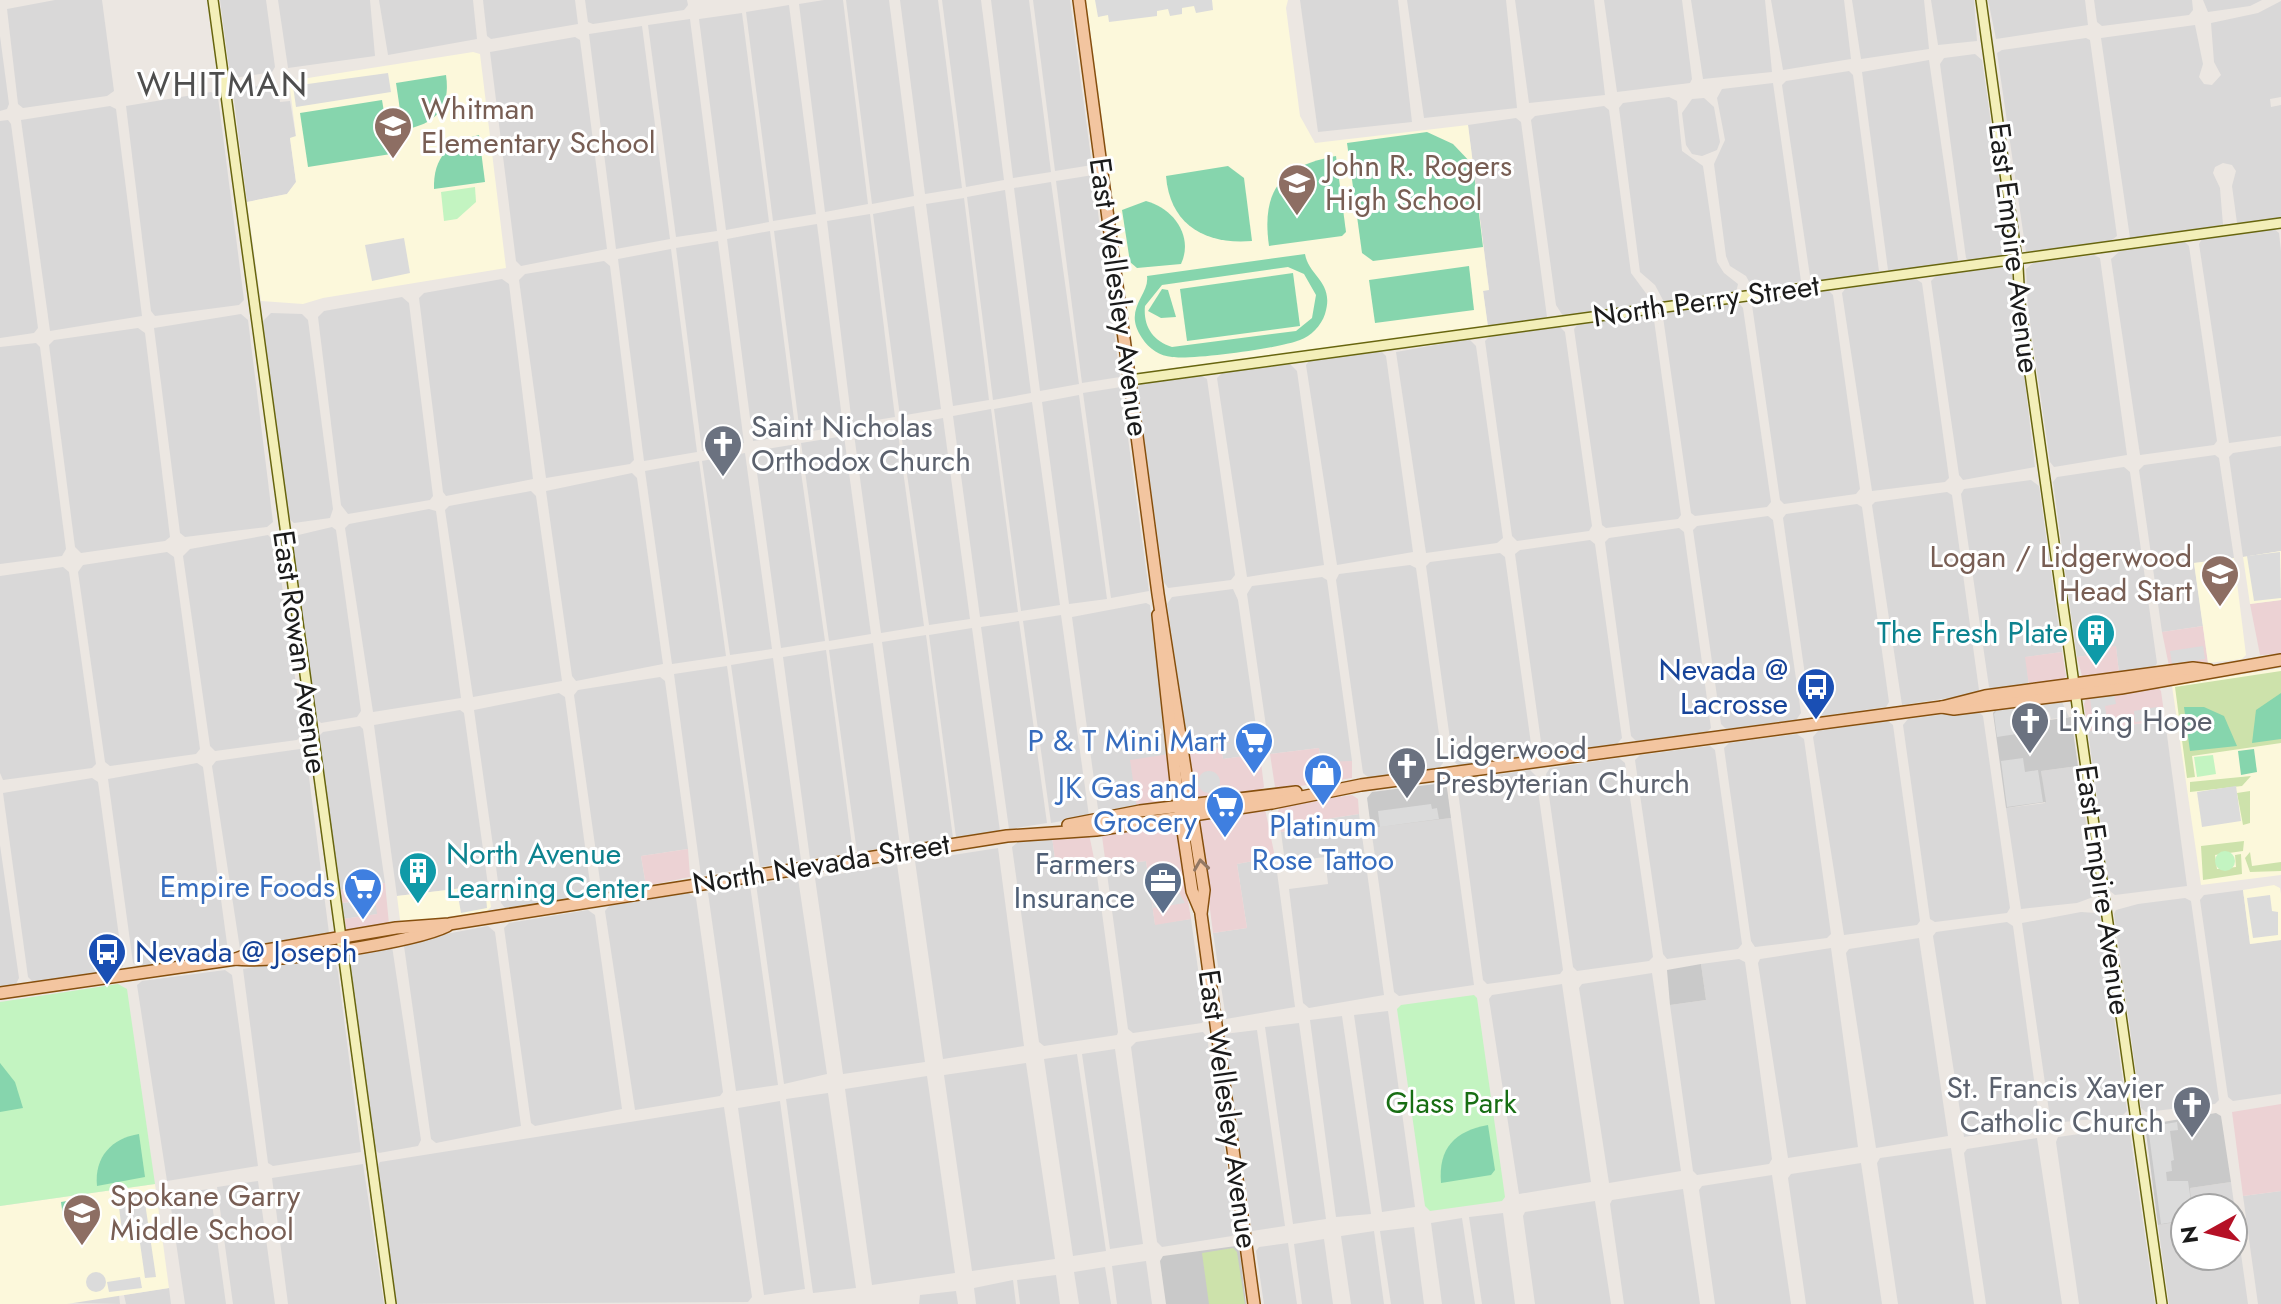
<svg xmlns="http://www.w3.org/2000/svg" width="2281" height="1304" viewBox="0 0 2281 1304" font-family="Jost,sans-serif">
  <rect width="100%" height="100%" fill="#ece7e2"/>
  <g fill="#d9d8d8">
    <polygon points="55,0 102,0 114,91 107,96 23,108 18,104 7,9"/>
    <polygon points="220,0 266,0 275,67 272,72 235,78 230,75"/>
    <polygon points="278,0 370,0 375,56 288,68"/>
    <polygon points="379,0 473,0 477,39 388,55"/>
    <polygon points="483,0 575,0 578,24 491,39 487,36"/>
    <polygon points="585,0 687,0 688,5 684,10 593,24 588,22"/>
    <polygon points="824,0 843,0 868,204 825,212 799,4"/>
    <polygon points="846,0 889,0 914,196 872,204"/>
    <polygon points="900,0 938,0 962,188 925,194"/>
    <polygon points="942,0 981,0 1004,180 966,187"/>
    <polygon points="991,0 1029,0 1051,172 1013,178"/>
    <polygon points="1033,0 1070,0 1092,165 1055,171"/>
    <polygon points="1300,0 1398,0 1412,122 1318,132"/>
    <polygon points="1407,0 1506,0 1517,108 1424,118"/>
    <polygon points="1515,0 1594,0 1605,95 1529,103"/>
    <polygon points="1604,0 1682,0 1692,79 1690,83 1617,92"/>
    <polygon points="1691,0 1765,0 1772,72 1703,79"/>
    <polygon points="1771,0 1844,0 1851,59 1783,70"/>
    <polygon points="1852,0 1924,0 1929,49 1861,59"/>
    <polygon points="1931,0 1974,0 1977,41 1938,45"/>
    <polygon points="1988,0 2085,0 2088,25 1996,39"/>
    <polygon points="2094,0 2192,0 2193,10 2189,15 2102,26 2097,22"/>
    <polygon points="2203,0 2262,0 2250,6 2208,12"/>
    <polygon points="2281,1 2281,97 2270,99 2271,107 2281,105 2281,218 2237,223 2232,186 2236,171 2232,165 2223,163 2215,167 2213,173 2220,188 2223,225 2130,238 2101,38 2195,25 2203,64 2199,77 2204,84 2212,85 2221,75 2214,62 2211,23 2258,13"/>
    <polygon points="789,5 816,214 773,221 746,12"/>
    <polygon points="742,13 769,222 726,230 699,19"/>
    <polygon points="690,19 717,231 676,237 648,25"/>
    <polygon points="642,26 670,239 616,249 589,34"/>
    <polygon points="0,36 9,104 7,109 0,111"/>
    <polygon points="575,37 580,40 607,249 521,266 516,261 490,52"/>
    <polygon points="2086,38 2090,40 2117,236 2108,243 2026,252 1997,53 2002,50"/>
    <polygon points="1975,54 1982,60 2009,250 2005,255 1970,261 1966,258 1940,64 1944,58"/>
    <polygon points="1929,60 1958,260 1955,263 1892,272 1888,270 1862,72"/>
    <polygon points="1849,71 1853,75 1879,271 1811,283 1782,85 1786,81"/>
    <polygon points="273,82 278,86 280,102 290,101 296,137 290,138 296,182 287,194 247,202 233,92"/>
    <polygon points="1773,83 1801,281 1754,291 1746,276 1730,266 1726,256 1714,164 1725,140 1717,98 1722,89"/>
    <polygon points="211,92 218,97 244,300 239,305 155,316 151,311 126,106"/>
    <polygon points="1669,97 1677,101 1682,151 1703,166 1717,262 1724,273 1738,284 1736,293 1664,302 1655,285 1640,272 1619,108 1623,103"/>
    <polygon points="1704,98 1714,107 1720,142 1717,150 1702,156 1692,154 1686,145 1682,113 1692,99"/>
    <polygon points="110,106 116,109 142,316 50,331 21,120"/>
    <polygon points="1604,106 1609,110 1631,273 1651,300 1647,305 1563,316 1556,305 1531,120 1535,116"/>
    <polygon points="1516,118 1521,122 1547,317 1488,327 1483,290 1489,289 1468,125"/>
    <polygon points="8,120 11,124 38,328 34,333 0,338 0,121"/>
    <polygon points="1093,175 1120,377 1082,383 1056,181"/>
    <polygon points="1051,182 1079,384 1040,391 1014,188"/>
    <polygon points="1005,190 1031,393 993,400 967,197"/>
    <polygon points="964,198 989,400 953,406 926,204"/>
    <polygon points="914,206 941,409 900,416 873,214"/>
    <polygon points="870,214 895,417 852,424 827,221"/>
    <polygon points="817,224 843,426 800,433 774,231"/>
    <polygon points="2274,229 2279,233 2281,251 2281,436 2229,443 2199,244 2202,239"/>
    <polygon points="770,231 796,435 753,441 727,239"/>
    <polygon points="718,241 744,443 702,451 676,248"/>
    <polygon points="2185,242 2189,246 2217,441 2214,445 2140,455 2111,259 2120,251"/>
    <polygon points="671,249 697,452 644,461 618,259"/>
    <polygon points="2094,255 2100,258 2127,455 2054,467 2050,462 2028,308 2026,269 2033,263"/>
    <polygon points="604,261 610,266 634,460 630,464 546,478 519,280 525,274"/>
    <polygon points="2005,267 2012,274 2035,467 1963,480 1959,475 1931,281 1937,275"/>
    <polygon points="502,279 509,284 533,479 446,496 443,492 419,298 424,293"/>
    <polygon points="1916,279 1922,283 1949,478 1945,482 1872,491 1842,293 1846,288"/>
    <polygon points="1828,290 1833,295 1860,489 1856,494 1784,504 1780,500 1752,305 1757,300"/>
    <polygon points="402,297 409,303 433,496 430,500 348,514 341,505 318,317 324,311"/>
    <polygon points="1738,302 1743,308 1771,502 1767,507 1695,516 1691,513 1663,317 1668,312"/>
    <polygon points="271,313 302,314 308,320 333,509 330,518 294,523 287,517 262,322"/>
    <polygon points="241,314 248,320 273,522 267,527 185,537 180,533 154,328"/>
    <polygon points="1650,314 1654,320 1681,515 1678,519 1606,528 1602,525 1574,329 1578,324"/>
    <polygon points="1560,327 1565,332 1592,526 1589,531 1517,541 1512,536 1485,341 1489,337"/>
    <polygon points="138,328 145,333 170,537 165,541 81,553 75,547 49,345 54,340"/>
    <polygon points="1469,339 1476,346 1503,538 1497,543 1426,553 1396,352"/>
    <polygon points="36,343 40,347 66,549 62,556 0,564 0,347"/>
    <polygon points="1381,351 1386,356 1413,552 1337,565 1306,365 1309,361"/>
    <polygon points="1290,364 1297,371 1324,565 1247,577 1217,378 1222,373"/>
    <polygon points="1202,376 1207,379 1235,575 1231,580 1168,588 1164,582 1137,389 1140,384"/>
    <polygon points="1121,387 1149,591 1111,598 1083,393"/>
    <polygon points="1079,395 1107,599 1069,604 1042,402"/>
    <polygon points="1032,402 1060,605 1021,611 994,409"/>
    <polygon points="991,409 1018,612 980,617 953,416"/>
    <polygon points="943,418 970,619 929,625 900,426"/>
    <polygon points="897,426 924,626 881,633 854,434"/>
    <polygon points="844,436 871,634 829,641 801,443"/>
    <polygon points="797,444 825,641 781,648 754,451"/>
    <polygon points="2281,446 2281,551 2243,557 2229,457 2233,453"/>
    <polygon points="745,453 772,649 730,655 702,461"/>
    <polygon points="2215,455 2219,458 2234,558 2194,563 2203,626 2162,632 2139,470 2144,465"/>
    <polygon points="699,461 726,656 672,664 645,471"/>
    <polygon points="2124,467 2130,472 2157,663 2154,668 2119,673 2116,647 2106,653 2077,657 2053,482 2057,477"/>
    <polygon points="632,473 637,478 663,664 576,681 572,676 546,491"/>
    <polygon points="2031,480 2039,486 2062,652 2026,657 2029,686 1994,691 1989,687 1961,494 1964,489"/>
    <polygon points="531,491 536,496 562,681 473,697 445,510 449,506"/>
    <polygon points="1947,492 1952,495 1979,690 1975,694 1902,705 1872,505 1875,502"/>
    <polygon points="1857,504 1862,507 1889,702 1886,707 1815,717 1810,711 1783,518 1786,514"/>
    <polygon points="429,509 436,511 461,698 373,712 345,528 349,524"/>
    <polygon points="1768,516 1773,520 1801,713 1796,720 1726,729 1721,724 1693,530 1697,526"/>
    <polygon points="332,527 336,530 361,711 357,717 321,723 315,717 290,537"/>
    <polygon points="1679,528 1684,532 1711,728 1707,732 1636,741 1631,736 1605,542 1609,538"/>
    <polygon points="268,535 276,543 303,734 297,740 215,751 210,746 183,556 190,549"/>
    <polygon points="1590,540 1595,544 1622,738 1617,744 1547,753 1542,749 1515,554 1520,550"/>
    <polygon points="167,552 174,557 200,749 196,754 110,766 105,762 78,572 83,565"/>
    <polygon points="1500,553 1505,557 1532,751 1529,756 1459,766 1453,761 1426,566 1430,562"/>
    <polygon points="1410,565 1416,568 1443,763 1439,768 1369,778 1363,773 1336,580 1339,574"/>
    <polygon points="63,567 69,572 96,764 92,768 3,780 0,773 0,576"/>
    <polygon points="1322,577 1327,580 1352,761 1330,764 1321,762 1319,748 1270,754 1247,594 1252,586"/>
    <polygon points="1233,589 1238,600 1260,754 1223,759 1221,748 1189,752 1167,604 1172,597"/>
    <polygon points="1146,603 1150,605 1169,754 1137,808 1102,813 1098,809 1072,617"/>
    <polygon points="1061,615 1089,816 1051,823 1023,621"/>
    <polygon points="1019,621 1047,823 1009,829 981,627"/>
    <polygon points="972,628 1000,831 956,837 929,635"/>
    <polygon points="926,635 953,838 910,844 882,642"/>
    <polygon points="873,643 900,846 857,852 829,650"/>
    <polygon points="826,650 853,853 810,859 783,657"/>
    <polygon points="773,658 801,860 760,867 731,665"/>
    <polygon points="727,666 755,867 701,876 674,674"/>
    <polygon points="660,677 665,681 688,849 641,856 646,886 607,892 601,888 574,695 578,690"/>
    <polygon points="559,693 565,697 591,891 587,895 505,908 501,903 474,710"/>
    <polygon points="460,710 464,713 488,885 397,896 374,725"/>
    <polygon points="1977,710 1983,716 2010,908 2007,913 1935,922 1930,919 1903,725 1908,719"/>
    <polygon points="2165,720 2187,886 2115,895 2110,891 2088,731"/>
    <polygon points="1888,721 1893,725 1920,921 1917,925 1844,935 1813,737 1818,731"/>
    <polygon points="360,726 363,729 385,883 339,890 318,737 323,732"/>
    <polygon points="1797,734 1804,739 1831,934 1827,938 1755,947 1751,941 1724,748 1729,743"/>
    <polygon points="1710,746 1715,750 1742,944 1738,949 1667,959 1663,954 1635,760 1640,755"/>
    <polygon points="300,749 306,754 329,933 240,949 212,766 216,761"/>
    <polygon points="1619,758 1625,763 1653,957 1649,961 1577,971 1573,967 1546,774 1550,768"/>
    <polygon points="197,763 203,767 228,951 224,955 138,967 133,963 108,779"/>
    <polygon points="2078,766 2096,896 2077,903 2021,909 2006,808 2045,803 2041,771"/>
    <polygon points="1530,770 1536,776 1563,970 1560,974 1487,984 1483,980 1457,784 1461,780"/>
    <polygon points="92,778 98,782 123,966 119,970 33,982 28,977 3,793"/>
    <polygon points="1359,814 1384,995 1309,1008 1303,1003 1289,889 1328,884 1325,857 1285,862 1281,832 1320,826 1320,820"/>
    <polygon points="1451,818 1474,985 1399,996 1394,992 1371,828"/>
    <polygon points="1052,837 1057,873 1096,868 1118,1032 1117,1035 1044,1046 1039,1042 1012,847 1018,842"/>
    <polygon points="0,845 19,978 16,984 0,987"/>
    <polygon points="998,848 1024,1046 943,1059 915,861"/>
    <polygon points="1275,857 1295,1007 1226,1019 1213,933 1247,928 1237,864"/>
    <polygon points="1146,861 1155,924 1191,919 1205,1019 1202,1023 1133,1033 1128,1029 1106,866"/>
    <polygon points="897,864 925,1062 843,1074 815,878"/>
    <polygon points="798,878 827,1074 784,1084 756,884"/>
    <polygon points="750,885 778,1085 736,1091 708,893"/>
    <polygon points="2243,890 2250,944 2281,940 2281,1094 2233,1101 2228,1097 2200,900 2204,895"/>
    <polygon points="688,893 696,898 723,1092 720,1096 635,1110 605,911 609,906"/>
    <polygon points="2185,898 2191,901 2219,1100 2215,1104 2146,1112 2141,1108 2114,914 2116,910 2138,904"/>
    <polygon points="375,899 378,914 343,919 341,903"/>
    <polygon points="588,910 595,915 622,1109 535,1126 531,1123 504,928 509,923"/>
    <polygon points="2081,912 2096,913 2100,917 2127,1111 2122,1116 2054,1123 2050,1118 2022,923"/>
    <polygon points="2007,922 2013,926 2040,1124 1964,1137 1933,936 1936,932"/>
    <polygon points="488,926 495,932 521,1126 436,1143 431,1139 404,946 409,941"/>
    <polygon points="1919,938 1948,1136 1876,1148 1846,953 1849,949"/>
    <polygon points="392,946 421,1140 418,1146 379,1153 374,1149 348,957 350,952"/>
    <polygon points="1831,948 1858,1147 1788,1158 1758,963 1760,959"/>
    <polygon points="328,955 334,957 338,972 361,1152 273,1166 268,1163 243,969"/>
    <polygon points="1739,959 1745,962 1772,1159 1769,1164 1697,1175 1693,1171 1670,1005 1706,1000 1701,964"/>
    <polygon points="225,970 232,975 258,1166 167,1181 137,985 142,981"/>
    <polygon points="1652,973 1681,1171 1609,1183 1579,988 1582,984"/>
    <polygon points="1562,984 1591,1182 1519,1194 1489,999 1492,995"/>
    <polygon points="1388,1011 1415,1207 1382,1212 1354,1015"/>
    <polygon points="1342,1016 1371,1214 1336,1217 1310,1020"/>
    <polygon points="1299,1023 1326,1219 1293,1224 1265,1027"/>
    <polygon points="1257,1030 1285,1226 1252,1231 1224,1034"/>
    <polygon points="1203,1032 1207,1037 1237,1231 1232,1236 1162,1247 1157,1242 1131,1047 1136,1042"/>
    <polygon points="1115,1049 1143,1244 1110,1249 1082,1054"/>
    <polygon points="1077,1054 1106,1251 1073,1256 1044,1059"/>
    <polygon points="1026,1063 1055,1259 972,1271 944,1075"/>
    <polygon points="927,1076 955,1273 872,1285 845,1089"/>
    <polygon points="828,1093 856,1288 813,1293 786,1099"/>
    <polygon points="780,1101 805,1289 764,1295 738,1108"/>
    <polygon points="724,1107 752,1297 748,1302 396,1304 376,1167 380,1162"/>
    <polygon points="2129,1127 2155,1304 2079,1304 2056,1142 2058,1137"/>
    <polygon points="2037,1138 2062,1304 1986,1304 1964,1153 1967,1149"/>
    <polygon points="1951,1148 1974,1304 1898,1304 1877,1163 1880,1158"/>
    <polygon points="1861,1163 1882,1304 1806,1304 1788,1178 1791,1174"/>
    <polygon points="363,1164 384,1304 288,1304 272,1178"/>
    <polygon points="1772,1175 1791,1304 1715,1304 1699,1190 1702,1186"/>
    <polygon points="258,1181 275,1304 233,1304 217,1187"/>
    <polygon points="2231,1182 2248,1304 2169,1304 2158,1225 2185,1221 2185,1256 2233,1256 2233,1208 2192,1208 2190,1188"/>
    <polygon points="210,1189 226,1304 185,1304 169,1194"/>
    <polygon points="1683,1189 1700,1304 1624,1304 1610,1204 1612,1200"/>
    <polygon points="2281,1191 2281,1304 2258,1304 2243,1196"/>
    <polygon points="1595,1201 1611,1304 1535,1304 1523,1216 1525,1212"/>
    <polygon points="1503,1213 1515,1304 1482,1304 1469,1217"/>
    <polygon points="1462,1218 1475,1304 1442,1304 1431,1223"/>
    <polygon points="1414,1227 1424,1304 1391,1304 1380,1231"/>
    <polygon points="1374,1231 1384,1304 1351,1304 1341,1236"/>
    <polygon points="1324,1239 1333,1304 1302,1304 1294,1244"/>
    <polygon points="1288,1243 1297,1304 1264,1304 1256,1251 1259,1247"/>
    <polygon points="1146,1261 1152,1304 1117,1304 1112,1266"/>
    <polygon points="1105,1267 1111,1304 1079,1304 1074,1272"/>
    <polygon points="1056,1275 1060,1304 1020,1304 1017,1280"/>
    <polygon points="1013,1280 1016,1304 976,1304 974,1288"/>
    <polygon points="169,1288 171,1304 126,1304 124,1295"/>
    <polygon points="956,1291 958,1304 919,1304 920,1295"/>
    <polygon points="119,1295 120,1304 72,1303 74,1302"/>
  </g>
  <g fill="#ecd2d4">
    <polygon points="2281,600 2281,654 2260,655 2250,604"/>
    <polygon points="2203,626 2208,663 2169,666 2162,632"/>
    <polygon points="2116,646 2119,673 2082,676 2077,657 2105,653 2105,647"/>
    <polygon points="2062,652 2066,676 2062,680 2029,686 2025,657"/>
    <polygon points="2157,687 2161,691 2165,720 2088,731 2084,704 2087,697"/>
    <polygon points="1221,748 1223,759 1260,754 1264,787 1260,791 1202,799 1196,796 1189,752"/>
    <polygon points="1319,748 1321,762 1352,761 1352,778 1281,789 1275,787 1270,754"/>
    <polygon points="1169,754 1174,800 1137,808 1130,760"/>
    <polygon points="1352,795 1358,799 1359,814 1320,820 1320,826 1281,832 1278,811 1282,805"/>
    <polygon points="1265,809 1275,857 1237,864 1247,928 1213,933 1199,822 1201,819"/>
    <polygon points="1175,822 1191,919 1155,925 1146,861 1106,866 1102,836"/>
    <polygon points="1089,834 1096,868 1057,874 1052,837"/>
    <polygon points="688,849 690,877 646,886 641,856"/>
    <polygon points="385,883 389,924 346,931 343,919 377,914 375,899 341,903 339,890"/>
    <polygon points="2281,1104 2281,1191 2243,1196 2232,1112"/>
  </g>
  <g fill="#fcf8db">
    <polygon points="1086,0 1288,0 1286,8 1300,116 1315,143 1468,125 1489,290 1483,291 1488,327 1136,373"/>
    <polygon points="473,52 480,54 506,268 323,298 303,304 261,301 247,202 287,194 296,182 290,138 296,136 289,81"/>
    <polygon points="2281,551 2281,600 2250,604 2243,557"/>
    <polygon points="2234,558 2246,655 2242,659 2208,663 2194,563"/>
    <polygon points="2281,668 2281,875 2201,885 2172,686"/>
    <polygon points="488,885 491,907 487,911 406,923 400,920 397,896"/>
    <polygon points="2274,885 2280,888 2281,894 2281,940 2250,944 2243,890"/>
    <polygon points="155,1184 169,1288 67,1304 0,1304 0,1206"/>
  </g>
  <g fill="#c9c9c9">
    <polygon points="2032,704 2035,722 2071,717 2078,766 2041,771 2046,802 2006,808 1993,713 1997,708"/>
    <polygon points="1443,783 1447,788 1451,818 1371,828 1367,798 1372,792"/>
    <polygon points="1701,964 1706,1000 1670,1005 1667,970"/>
    <polygon points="2216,1113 2221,1116 2231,1182 2190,1188 2192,1208 2185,1208 2185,1221 2158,1225 2145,1125"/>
    <polygon points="1236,1246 1240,1253 1246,1304 1166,1304 1160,1261 1163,1256"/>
  </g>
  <g fill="#cde2ab">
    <polygon points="2281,671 2281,743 2192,756 2195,777 2187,778 2175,687"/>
    <polygon points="2251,776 2242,786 2190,792 2190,782"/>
    <polygon points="2250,791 2250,823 2243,825 2237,793"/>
    <polygon points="2244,841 2243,851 2215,855 2217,869 2236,867 2235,855 2241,854 2242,874 2203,880 2201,846"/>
    <polygon points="2250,852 2252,866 2281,862 2281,871 2250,872 2245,858"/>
    <polygon points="1233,1248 1237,1252 1245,1304 1209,1304 1202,1253"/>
  </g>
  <g fill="#c3f4c1">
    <polygon points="475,187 476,202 457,219 444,221 441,192"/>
    <polygon points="2213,755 2216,774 2197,777 2194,757"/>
    <circle cx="2225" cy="861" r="10"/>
    <polygon points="118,984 127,989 155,1184 0,1206 0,1002"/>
    <polygon points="1474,995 1477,998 1505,1197 1502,1201 1430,1211 1425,1206 1397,1009 1401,1005"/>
  </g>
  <g fill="#86d5ad" fill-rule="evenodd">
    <path d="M446,75C451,109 435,124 403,130L396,83Z"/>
    <polygon points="382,100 391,154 308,167 300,113"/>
    <polygon points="1427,132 1453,144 1473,165 1483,247 1373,261 1362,253 1347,143"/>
    <path d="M479,135L485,182L434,189C433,157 449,142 479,135Z"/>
    <path d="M1336,156L1346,232L1342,236L1269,246C1261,189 1282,166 1336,156Z"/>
    <path d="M1228,166L1244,178L1252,241C1205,245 1170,225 1166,176Z"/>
    <path d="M1146,201C1173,208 1194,236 1181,264L1137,268L1130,262L1122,210Z"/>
    <path d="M1305,254C1309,277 1335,282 1325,314C1321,326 1311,336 1300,340C1281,348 1193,360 1172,357C1160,356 1149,349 1142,338C1122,309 1150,295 1147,276ZM1288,267L1304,274L1316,295L1312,318L1296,331L1172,347C1152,341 1143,325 1145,306L1162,285Z"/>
    <polygon points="1469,266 1474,310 1375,323 1369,280"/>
    <polygon points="1293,273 1300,326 1187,341 1180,289"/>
    <polygon points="1162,289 1168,290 1176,317 1161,318 1148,311"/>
    <polygon points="2281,693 2281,739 2252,743 2256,710"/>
    <polygon points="2184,707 2204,707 2224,716 2237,746 2190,751"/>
    <polygon points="2254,749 2257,772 2241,775 2238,751"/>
    <polygon points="0,1063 15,1082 23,1108 0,1112"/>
    <path d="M1488,1125L1495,1170L1491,1175L1441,1183C1438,1148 1455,1131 1488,1125Z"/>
    <path d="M139,1134L145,1177L97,1186C94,1157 112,1138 139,1134Z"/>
    <polygon points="84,1198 86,1214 63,1217 61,1202"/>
  </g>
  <g fill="#dbdbdb">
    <polygon points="1095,0 1212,0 1213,10 1196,13 1194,6 1182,8 1182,14 1170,16 1168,9 1157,11 1157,16 1109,22 1108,15 1098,17"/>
    <polygon points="388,73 391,92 296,107 293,86"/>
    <polygon points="404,238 410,273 372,281 365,245"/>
    <polygon points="2280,552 2281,598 2254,601 2247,556"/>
    <polygon points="2203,646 2205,659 2172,664 2170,651"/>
    <polygon points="2114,694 2116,704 2105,706 2108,727 2094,729 2090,698"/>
    <polygon points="2062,702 2069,717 2051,719 2049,712 2039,714 2039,721 2034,722 2036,731 1997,737 1994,714 1997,710"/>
    <polygon points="2157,707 2159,719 2135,722 2134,711"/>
    <polygon points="2023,758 2025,772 2038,770 2043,802 2007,807 2001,761"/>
    <circle cx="1209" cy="782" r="11"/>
    <polygon points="2236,786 2241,821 2202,827 2197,792"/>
    <polygon points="1431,804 1432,809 1437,808 1439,819 1380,827 1378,811"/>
    <polygon points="1173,882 1185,903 1153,908 1150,885"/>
    <polygon points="485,886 487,908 461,913 457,890"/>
    <polygon points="2270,895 2272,911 2278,912 2278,935 2253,938 2247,898"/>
    <polygon points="2177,1122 2178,1130 2170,1131 2174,1160 2171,1161 2172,1171 2166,1172 2167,1181 2188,1181 2192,1208 2185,1208 2185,1220 2161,1224 2148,1127"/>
    <polygon points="132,1190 133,1197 144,1196 156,1277 145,1278 138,1229 122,1231 117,1192"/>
    <circle cx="96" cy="1282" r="10"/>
    <polygon points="140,1277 142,1288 109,1292 107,1282"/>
  </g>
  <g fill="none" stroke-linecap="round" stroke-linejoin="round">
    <g stroke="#67650e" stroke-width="12">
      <g id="secondary">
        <polyline points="213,0 391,1304"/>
        <polyline points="1981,0 2018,267 2020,303 2162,1304"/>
        <polyline points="1130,380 2281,223"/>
      </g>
    </g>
    <g stroke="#864f0d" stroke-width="14">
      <g id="primary">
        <polyline points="1079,0 1158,594 1204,890 1201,914 1254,1304"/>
        <polyline points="1158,615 1177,791 1192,891 1200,910"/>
        <polyline points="1942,707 1954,709 2121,688 2281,660"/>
        <polyline points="1068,825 1140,811 1296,792"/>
        <path d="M236,959C272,964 415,942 447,926"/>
        <polyline points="0,993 236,959 254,952 396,928 449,924 1007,836 1096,830 1272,803 1361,785 1942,707 1985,696 2193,668 2209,670"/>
      </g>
    </g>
    <use href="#secondary" stroke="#f3efb9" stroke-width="9"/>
    <use href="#primary" stroke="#f3c5a0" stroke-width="11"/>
  </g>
  <defs><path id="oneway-chevron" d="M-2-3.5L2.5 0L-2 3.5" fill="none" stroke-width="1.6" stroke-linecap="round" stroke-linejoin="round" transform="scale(2)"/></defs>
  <use stroke="#927864" href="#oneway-chevron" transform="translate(1201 865) rotate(-98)"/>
  <defs>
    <g id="school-pin" transform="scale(2)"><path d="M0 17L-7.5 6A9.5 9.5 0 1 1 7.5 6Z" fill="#8d6e63" stroke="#fff"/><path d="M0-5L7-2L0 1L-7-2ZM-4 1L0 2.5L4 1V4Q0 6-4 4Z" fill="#fff"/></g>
    <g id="church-pin" transform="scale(2)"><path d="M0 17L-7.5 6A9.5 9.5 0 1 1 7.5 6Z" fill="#6b7280" stroke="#fff"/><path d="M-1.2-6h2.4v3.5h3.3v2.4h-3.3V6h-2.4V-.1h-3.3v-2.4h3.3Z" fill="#fff"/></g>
    <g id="building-pin" transform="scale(2)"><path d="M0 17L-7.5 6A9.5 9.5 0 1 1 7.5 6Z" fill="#0f9aa8" stroke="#fff"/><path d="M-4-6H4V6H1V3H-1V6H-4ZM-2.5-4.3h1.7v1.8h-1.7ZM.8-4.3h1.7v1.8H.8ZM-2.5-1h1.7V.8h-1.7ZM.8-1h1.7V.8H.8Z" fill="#fff"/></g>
    <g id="bus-pin" transform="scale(2)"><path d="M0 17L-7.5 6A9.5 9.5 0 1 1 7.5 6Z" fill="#1a4fb4" stroke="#fff"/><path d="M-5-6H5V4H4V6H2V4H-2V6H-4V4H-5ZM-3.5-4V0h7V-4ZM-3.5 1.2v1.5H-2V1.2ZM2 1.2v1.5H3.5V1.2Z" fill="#fff"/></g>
    <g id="supermarket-pin" transform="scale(2)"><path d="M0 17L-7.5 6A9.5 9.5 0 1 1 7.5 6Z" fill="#3f7fe0" stroke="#fff"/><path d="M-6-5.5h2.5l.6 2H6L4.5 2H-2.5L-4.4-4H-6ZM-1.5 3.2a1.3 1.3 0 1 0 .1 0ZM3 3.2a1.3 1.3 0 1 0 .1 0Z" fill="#fff"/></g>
    <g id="shop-pin" transform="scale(2)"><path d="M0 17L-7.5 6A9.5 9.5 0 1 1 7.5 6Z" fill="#3f7fe0" stroke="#fff"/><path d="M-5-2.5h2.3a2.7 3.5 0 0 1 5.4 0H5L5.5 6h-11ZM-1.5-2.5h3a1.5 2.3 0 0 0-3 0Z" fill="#fff"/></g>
    <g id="office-pin" transform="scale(2)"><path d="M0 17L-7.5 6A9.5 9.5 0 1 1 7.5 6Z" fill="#5c6f8a" stroke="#fff"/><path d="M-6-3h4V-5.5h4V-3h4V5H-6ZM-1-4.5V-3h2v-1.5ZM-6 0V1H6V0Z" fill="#fff"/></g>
  </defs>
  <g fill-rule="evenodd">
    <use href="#school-pin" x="393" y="126"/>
    <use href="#school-pin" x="1297" y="183"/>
    <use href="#church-pin" x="723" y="444"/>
    <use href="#school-pin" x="2220" y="574"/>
    <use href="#building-pin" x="2096" y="633"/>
    <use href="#bus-pin" x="1816" y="687"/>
    <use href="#church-pin" x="2030" y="721"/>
    <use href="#supermarket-pin" x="1254" y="741"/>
    <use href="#church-pin" x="1407" y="766"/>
    <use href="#shop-pin" x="1323" y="773"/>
    <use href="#supermarket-pin" x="1225" y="805"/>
    <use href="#building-pin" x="418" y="871"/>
    <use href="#office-pin" x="1163" y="881"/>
    <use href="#supermarket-pin" x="363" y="887"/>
    <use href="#bus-pin" x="107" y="952"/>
    <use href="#church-pin" x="2192" y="1105"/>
    <use href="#school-pin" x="82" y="1213"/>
  </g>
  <g text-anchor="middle" stroke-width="6" stroke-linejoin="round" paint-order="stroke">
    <g font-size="30" fill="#785e54" stroke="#fff" text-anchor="start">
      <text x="421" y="119">Whitman<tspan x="421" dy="34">Elementary School</tspan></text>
      <text x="1325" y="176">John R. Rogers<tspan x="1325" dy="34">High School</tspan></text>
      <text x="2192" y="567" text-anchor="end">Logan / Lidgerwood<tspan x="2192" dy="34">Head Start</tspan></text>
      <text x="110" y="1206">Spokane Garry<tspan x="110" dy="34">Middle School</tspan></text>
    </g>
    <g font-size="30" fill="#1b1b1b" stroke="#fff">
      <text transform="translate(2014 248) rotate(83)" y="10">East Empire Avenue</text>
      <text transform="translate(1119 297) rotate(82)" y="10">East Wellesley Avenue</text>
      <text transform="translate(1706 301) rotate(-8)" y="10">North Perry Street</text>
      <text transform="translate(300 652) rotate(82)" y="10">East Rowan Avenue</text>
      <text transform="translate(821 864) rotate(-9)" y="10">North Nevada Street</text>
      <text transform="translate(2103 890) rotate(82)" y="10">East Empire Avenue</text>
      <text transform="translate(1228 1109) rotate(82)" y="10">East Wellesley Avenue</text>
    </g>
    <g font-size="30" fill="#5b616d" stroke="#fff" text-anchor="start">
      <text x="751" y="437">Saint Nicholas<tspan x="751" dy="34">Orthodox Church</tspan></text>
      <text x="2058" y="731">Living Hope</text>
      <text x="1435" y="759">Lidgerwood<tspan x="1435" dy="34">Presbyterian Church</tspan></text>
      <text x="2164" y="1098" text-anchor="end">St. Francis Xavier<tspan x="2164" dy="34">Catholic Church</tspan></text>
    </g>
    <g font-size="30" fill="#0d838f" stroke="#fff" text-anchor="end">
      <text x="2068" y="643">The Fresh Plate</text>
      <text x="446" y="864" text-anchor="start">North Avenue<tspan x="446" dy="34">Learning Center</tspan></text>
    </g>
    <g font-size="30" fill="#164399" stroke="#fff" text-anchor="end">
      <text x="1788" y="680">Nevada @<tspan x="1788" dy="34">Lacrosse</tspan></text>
      <text x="135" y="962" text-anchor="start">Nevada @ Joseph</text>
    </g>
    <g font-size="30" fill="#366cbe" stroke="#fff" text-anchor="end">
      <text x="1226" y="751">P &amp; T Mini Mart</text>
      <text x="1197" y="798">JK Gas and<tspan x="1197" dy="34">Grocery</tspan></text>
      <text x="1323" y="836" text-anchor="middle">Platinum<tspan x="1323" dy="34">Rose Tattoo</tspan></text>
      <text x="335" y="897">Empire Foods</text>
    </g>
    <g font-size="30" fill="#4e5e75" stroke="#fff" text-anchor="end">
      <text x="1135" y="874">Farmers<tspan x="1135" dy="34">Insurance</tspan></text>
    </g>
    <g font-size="30" fill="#186e14" stroke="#fff">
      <text x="1451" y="1113">Glass Park</text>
    </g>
    <g font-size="34" letter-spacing="2" fill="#4e4e4e" stroke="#fff">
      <text x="223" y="96">WHITMAN</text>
    </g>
  </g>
  <g transform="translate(2209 1232) rotate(262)"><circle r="38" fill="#ffffff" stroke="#a4a4a4" stroke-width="2"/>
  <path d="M0-6L14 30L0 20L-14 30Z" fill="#b51126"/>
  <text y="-12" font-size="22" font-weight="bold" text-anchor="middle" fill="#1b1b1b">N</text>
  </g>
</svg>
